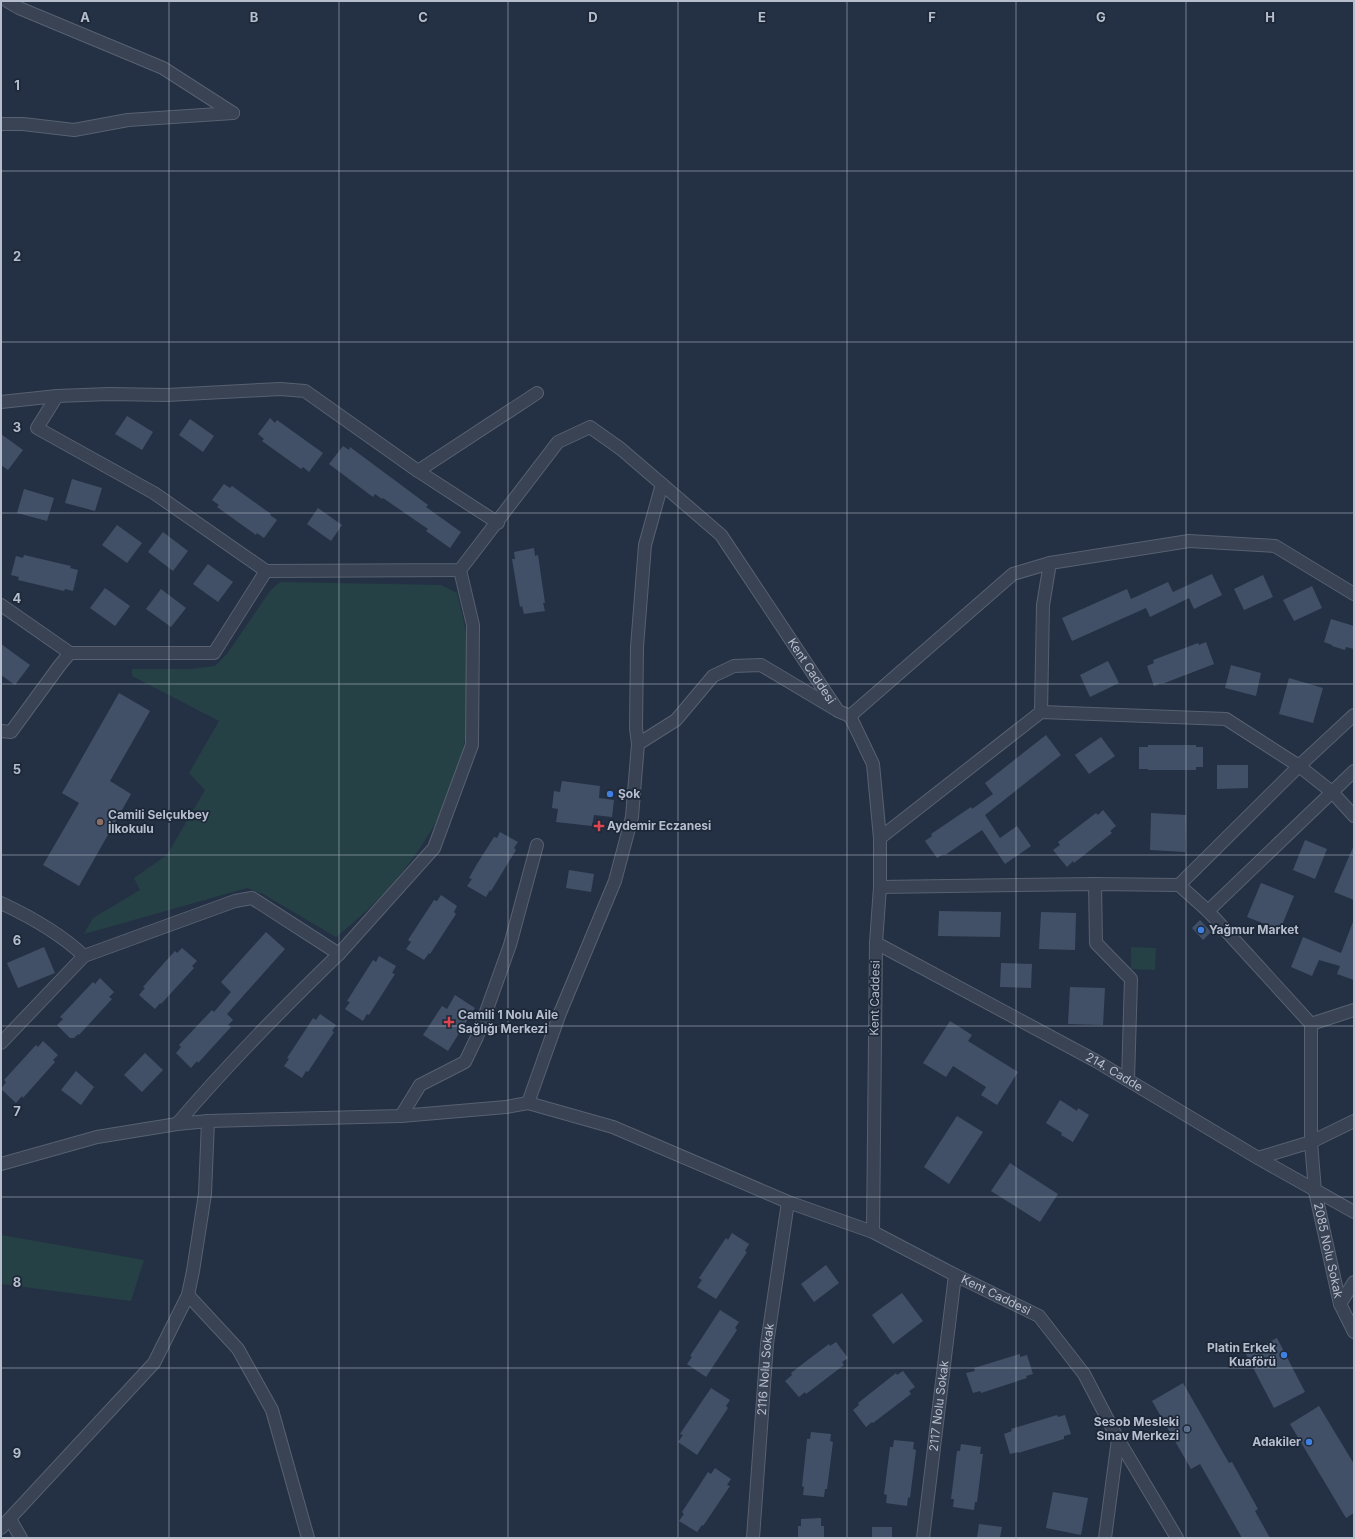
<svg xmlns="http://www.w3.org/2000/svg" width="1355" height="1539" viewBox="0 0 1355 1539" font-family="Inter,sans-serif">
  <rect width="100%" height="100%" fill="#243144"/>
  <g fill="#264145">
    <path d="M280,582L441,585L457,593C461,610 466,627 467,644C469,658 467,672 467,686C467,698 468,711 467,723C459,810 403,884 336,937L263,894L247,888L84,934L93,918L140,890L134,878L167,855L205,790L189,773L219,721L132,676V669H191L215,666L227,654L270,591Z"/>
    <polygon points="1131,947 1156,948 1155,970 1131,969"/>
    <polygon points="1,1235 144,1260 131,1301 1,1284"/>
  </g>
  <g fill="#425067">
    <polygon points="127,416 153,432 142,450 115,434"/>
    <polygon points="270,418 275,423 277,420 323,453 309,472 303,467 301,469 262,441 264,439 258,434"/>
    <polygon points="190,419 214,436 203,452 179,435"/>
    <polygon points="1,434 23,450 8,470 1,465"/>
    <polygon points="343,446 349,450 350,447 428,505 426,507 461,532 450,548 426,531 428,529 383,498 382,499 375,494 373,497 329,464"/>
    <polygon points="72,479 102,488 95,511 65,503"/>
    <polygon points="224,484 230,488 232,486 271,514 270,515 277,520 264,538 257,533 256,535 217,507 219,505 212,500"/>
    <polygon points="24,489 54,498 47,521 17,513"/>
    <polygon points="318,508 342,525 331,541 307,524"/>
    <polygon points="117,525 142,543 127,563 102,545"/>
    <polygon points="163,532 188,551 173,571 148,552"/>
    <polygon points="534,548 535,556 538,555 545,603 543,603 545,611 524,614 522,606 520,607 512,559 515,559 514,552"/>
    <polygon points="24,555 71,566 70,568 78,570 73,591 65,589 64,591 18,580 19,577 11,575 16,556 23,558"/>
    <polygon points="208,564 233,582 218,602 193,584"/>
    <polygon points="1212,574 1222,595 1194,609 1189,598 1150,617 1146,608 1072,641 1062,618 1127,589 1131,599 1168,582 1173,592"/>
    <polygon points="1263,575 1273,597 1244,610 1234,589"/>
    <polygon points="1312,586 1322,608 1294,621 1283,600"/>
    <polygon points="105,588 130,606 115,626 90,608"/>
    <polygon points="161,589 186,608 171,627 146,609"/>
    <polygon points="1331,619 1354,626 1354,649 1346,647 1345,650 1332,646 1332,645 1324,642"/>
    <polygon points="1206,642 1214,664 1162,684 1162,683 1154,686 1147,666 1154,663 1153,660 1198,643 1199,645"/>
    <polygon points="1,644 30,665 15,685 1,675"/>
    <polygon points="1108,661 1119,683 1090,697 1080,675"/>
    <polygon points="1231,665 1261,673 1256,696 1225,688"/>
    <polygon points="1289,678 1323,688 1313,723 1279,714"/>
    <polygon points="119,693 150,711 110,781 131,794 79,886 43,865 79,803 62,793"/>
    <polygon points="1046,735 1061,755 985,815 1000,838 1017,826 1031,846 1005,864 982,830 945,855 944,854 937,858 925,841 932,836 931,834 971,807 972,809 993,794 985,783"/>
    <polygon points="1101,737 1115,756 1089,774 1075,755"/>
    <polygon points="1148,745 1196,745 1196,747 1203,747 1203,767 1196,767 1196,770 1148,770 1148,769 1139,769 1139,747 1148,747"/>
    <polygon points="1217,765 1248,765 1248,788 1217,789"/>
    <polygon points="562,781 600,786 599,798 614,800 612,817 594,815 592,826 556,822 558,809 552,808 554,791 560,792"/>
    <polygon points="1103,810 1116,826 1110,831 1112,833 1074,863 1073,861 1067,867 1053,850 1060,845 1058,842 1096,813 1098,815"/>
    <polygon points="1151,813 1186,815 1185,852 1150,850"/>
    <polygon points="500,832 518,842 514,848 516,850 491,891 490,890 486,897 467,886 472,879 469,878 477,864 494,837 497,838"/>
    <polygon points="1305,840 1327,849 1315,879 1293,870"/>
    <polygon points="1354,845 1354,900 1334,892"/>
    <polygon points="569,870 594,874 591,892 566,888"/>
    <polygon points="1261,883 1294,896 1280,930 1247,917"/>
    <polygon points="441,895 457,906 454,912 456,914 430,954 429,953 424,960 406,949 411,942 408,940 434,900 437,901"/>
    <polygon points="939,911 1001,912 1000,937 938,936"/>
    <polygon points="1041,912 1076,913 1075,950 1039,949"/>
    <polygon points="1200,920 1211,932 1203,940 1192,928"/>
    <polygon points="1353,922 1354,980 1337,974 1340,966 1319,960 1312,976 1291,967 1303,937 1341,953"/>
    <polygon points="266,932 285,949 227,1014 233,1020 228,1025 231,1027 198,1063 197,1061 191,1068 176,1053 181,1047 179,1045 212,1010 214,1012 231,992 221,982"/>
    <polygon points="44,947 55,973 18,988 7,963"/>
    <polygon points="182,948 197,961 192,966 194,968 161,1004 160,1003 155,1009 139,995 145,988 143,987 164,963 175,951 177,953"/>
    <polygon points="379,956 396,966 392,973 395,974 369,1015 367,1014 363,1021 345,1009 350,1002 347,1001 373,960 376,962"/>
    <polygon points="1001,963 1032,964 1031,988 1000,987"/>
    <polygon points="100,978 114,992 109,997 112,999 79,1035 78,1034 74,1038 70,1038 57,1025 63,1019 60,1017 93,982 95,984"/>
    <polygon points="1070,987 1105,988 1103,1025 1068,1024"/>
    <polygon points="455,995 475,1008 448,1051 423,1035 442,1006 447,1009"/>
    <polygon points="320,1014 336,1025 332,1031 334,1032 308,1072 306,1071 302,1078 284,1066 289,1059 287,1058 306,1029 313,1018 316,1020"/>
    <polygon points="950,1021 972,1035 968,1041 1018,1072 997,1105 981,1095 986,1087 953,1066 946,1077 923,1063"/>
    <polygon points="43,1041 58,1055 53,1060 55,1062 23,1098 22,1096 16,1103 1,1089 6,1082 4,1080 36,1045 38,1047"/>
    <polygon points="145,1053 163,1070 142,1092 124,1075"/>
    <polygon points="76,1071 94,1087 81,1105 61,1090"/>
    <polygon points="1060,1100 1077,1111 1078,1108 1089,1115 1073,1142 1061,1135 1062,1133 1046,1123"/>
    <polygon points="957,1116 983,1132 949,1184 924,1167"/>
    <polygon points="1010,1163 1058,1194 1040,1222 991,1191"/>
    <polygon points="732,1233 749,1244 745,1251 747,1252 716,1299 697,1287 702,1280 699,1278 726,1238 728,1240"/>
    <polygon points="826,1265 839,1283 814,1302 801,1284"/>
    <polygon points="902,1293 923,1321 893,1344 872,1315"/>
    <polygon points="720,1310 739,1322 735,1328 737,1330 706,1377 687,1364 692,1357 690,1356"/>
    <polygon points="1277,1338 1305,1392 1274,1408 1246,1354"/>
    <polygon points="836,1342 848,1358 842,1362 844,1365 806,1394 805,1392 799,1397 785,1381 792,1375 791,1373 809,1359 829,1344 830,1346"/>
    <polygon points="1020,1354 1020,1357 1027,1355 1033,1374 1026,1376 1027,1378 981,1393 980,1391 973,1393 966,1373 975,1371 974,1368"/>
    <polygon points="903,1371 915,1387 909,1391 911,1394 873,1423 872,1422 866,1427 853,1410 859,1405 858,1403 896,1373 897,1375"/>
    <polygon points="1183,1383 1229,1463 1232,1462 1258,1509 1255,1511 1270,1538 1242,1538 1200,1464 1191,1469 1152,1401"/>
    <polygon points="711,1388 730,1400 726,1406 728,1408 697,1455 678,1442 683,1435 680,1434"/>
    <polygon points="1319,1406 1354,1464 1354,1513 1346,1518 1290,1424"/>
    <polygon points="1057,1415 1058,1417 1065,1415 1071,1434 1064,1436 1064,1439 1018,1453 1018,1452 1010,1454 1004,1434 1012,1431 1011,1429"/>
    <polygon points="811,1432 831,1434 830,1441 833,1442 827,1489 825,1489 824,1497 803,1495 804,1487 802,1486 806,1449 807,1439 810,1439"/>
    <polygon points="894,1440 914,1442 913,1449 916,1450 910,1498 908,1497 907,1506 886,1503 887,1495 884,1494 890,1447 893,1447"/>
    <polygon points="961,1444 981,1447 980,1454 983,1454 977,1502 975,1502 974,1510 953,1507 954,1499 951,1499 957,1451 960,1451"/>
    <polygon points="715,1468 731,1479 727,1485 730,1486 703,1526 702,1525 697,1532 679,1521 684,1514 682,1512 699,1486 708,1472 711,1474"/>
    <polygon points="1053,1492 1088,1498 1081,1535 1046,1528"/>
    <polygon points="821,1518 821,1526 824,1526 824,1538 798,1538 798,1526 801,1526 801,1519"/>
    <polygon points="979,1524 1002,1527 1000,1538 977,1538"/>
    <rect x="872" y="1527" width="20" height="11"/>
  </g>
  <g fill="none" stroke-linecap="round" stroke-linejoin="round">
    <g stroke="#576171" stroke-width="14">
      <g id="street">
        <polyline points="7,1 19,8 163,68 233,113"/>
        <polyline points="1,124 23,124 74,130 128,120 233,113"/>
        <polyline points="1,402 57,396"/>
        <polyline points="418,471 537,393"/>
        <polyline points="662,484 645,545 637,647 636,728 638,744 676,720 713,676 734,666 761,665 835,709"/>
        <path id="s1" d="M498,523L418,471L305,391L280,389L167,395L109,394L57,396L37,428L154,493L266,571L460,570L558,442L590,427L621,449L721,535L838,711L850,716L873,764L880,838V887L876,943L873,1232L955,1275L1039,1316L1084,1374L1118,1439L1177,1538"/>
        <polyline points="1,605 70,653"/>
        <polyline points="1041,712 1043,605 1050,563 1189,541 1275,546 1354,594"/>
        <path id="s2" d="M1354,715L1299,766L1179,885L1208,911L1311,1024V1142L1315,1191L1340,1304L1354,1332"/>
        <polyline points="850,716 1013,574 1050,563"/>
        <polyline points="1,731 11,732 60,665 70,653 214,653 266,571"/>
        <polyline points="880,838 1041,712 1226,719 1299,766 1332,792 1354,816"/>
        <polyline points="1095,884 1096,943 1131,979 1128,1080"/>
        <polyline points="880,887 1095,884 1179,885"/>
        <path d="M1,903C31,917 60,933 84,956L235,901L252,898L339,954C283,1008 228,1064 177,1124"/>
        <polyline points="1208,911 1354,771"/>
        <path id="s3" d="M876,943L1096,1061L1258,1158L1311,1142L1354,1121"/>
        <polyline points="339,954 434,848 472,745 473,625 460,570"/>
        <polyline points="1311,1024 1354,1010"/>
        <polyline points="1,1043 84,956"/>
        <polyline points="528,1103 560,1013 615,881 632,817 638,744"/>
        <polyline points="401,1116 420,1085 465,1062 477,1037 510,945 537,845"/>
        <polyline points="1258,1158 1354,1212"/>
        <polyline points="1,1164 97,1137 177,1124 208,1121 401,1116 506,1107 528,1103 613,1127 788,1202 873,1232"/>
        <polyline points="188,1295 238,1349 272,1410 308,1538"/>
        <polyline points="1340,1304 1354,1282"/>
        <polyline points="10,1519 21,1538"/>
        <polyline points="1,1528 154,1363 188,1295 193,1271 205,1194 208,1121"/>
        <path id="s4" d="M753,1538L767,1344L788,1202"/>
        <path id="s5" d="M923,1538L955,1275"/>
        <polyline points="1105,1538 1118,1439"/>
      </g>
    </g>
    <use href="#street" stroke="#394354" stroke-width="12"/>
  </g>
  <path fill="none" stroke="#b6becd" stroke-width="1" stroke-opacity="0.55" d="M169,1V1538M339,1V1538M508,1V1538M678,1V1538M847,1V1538M1016,1V1538M1186,1V1538M1,171H1354M1,342H1354M1,513H1354M1,684H1354M1,855H1354M1,1026H1354M1,1197H1354M1,1368H1354"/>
  <g fill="#3f7fe0" stroke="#1d2839" stroke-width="1.5">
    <circle cx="610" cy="794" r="4"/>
    <circle cx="1201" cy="930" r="4"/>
    <circle cx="1284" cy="1355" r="4"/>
    <circle cx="1309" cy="1442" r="4"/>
  </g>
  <circle fill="#8d6e63" stroke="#1d2839" stroke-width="1.5" cx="100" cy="822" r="4"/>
  <g fill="#e0444e" stroke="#1d2839" stroke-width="1.5">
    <path d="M597 820h4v4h4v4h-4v4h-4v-4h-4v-4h4z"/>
    <path d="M447 1016h4v4h4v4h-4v4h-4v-4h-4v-4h4z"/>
  </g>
  <circle fill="#5c6f8a" stroke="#1d2839" stroke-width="1.5" cx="1187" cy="1429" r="4"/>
  <g text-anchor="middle" stroke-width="3.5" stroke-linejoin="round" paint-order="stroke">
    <g font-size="12" fill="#b6becd" stroke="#1d2839">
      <text dy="4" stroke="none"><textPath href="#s1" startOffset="1514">Kent Caddesi</textPath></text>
      <text transform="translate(875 998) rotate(-89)" y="4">Kent Caddesi</text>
      <text dy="4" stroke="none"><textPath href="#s3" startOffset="271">214. Cadde</textPath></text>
      <text dy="4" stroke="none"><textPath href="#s2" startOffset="664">2085 Nolu Sokak</textPath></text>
      <text dy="4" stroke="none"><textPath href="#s1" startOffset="2235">Kent Caddesi</textPath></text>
      <text dy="4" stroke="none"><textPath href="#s4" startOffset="169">2116 Nolu Sokak</textPath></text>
      <text dy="4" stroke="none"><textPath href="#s5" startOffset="133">2117 Nolu Sokak</textPath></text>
    </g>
    <g font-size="12" font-weight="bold" fill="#b6becd" stroke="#1d2839" text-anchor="start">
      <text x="618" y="798">Şok</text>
      <text x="108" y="819">Camili Selçukbey<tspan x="108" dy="14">İlkokulu</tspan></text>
      <text x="607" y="830">Aydemir Eczanesi</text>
      <text x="1209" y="934">Yağmur Market</text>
      <text x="458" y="1019">Camili 1 Nolu Aile<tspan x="458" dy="14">Sağlığı Merkezi</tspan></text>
      <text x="1276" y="1352" text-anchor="end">Platin Erkek<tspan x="1276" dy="14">Kuaförü</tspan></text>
      <text x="1179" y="1426" text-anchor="end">Sesob Mesleki<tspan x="1179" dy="14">Sınav Merkezi</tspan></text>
      <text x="1301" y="1446" text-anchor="end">Adakiler</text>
    </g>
  </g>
  <g font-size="13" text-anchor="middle" font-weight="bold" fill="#b6becd" stroke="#1d2839" stroke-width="3.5" stroke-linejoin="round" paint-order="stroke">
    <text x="85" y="22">A</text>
    <text x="254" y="22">B</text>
    <text x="423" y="22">C</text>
    <text x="593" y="22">D</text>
    <text x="762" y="22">E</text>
    <text x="932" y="22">F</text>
    <text x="1101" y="22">G</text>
    <text x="1270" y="22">H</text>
    <text x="17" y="90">1</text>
    <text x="17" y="261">2</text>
    <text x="17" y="432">3</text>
    <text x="17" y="603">4</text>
    <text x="17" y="774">5</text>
    <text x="17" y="945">6</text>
    <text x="17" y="1116">7</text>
    <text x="17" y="1287">8</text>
    <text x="17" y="1458">9</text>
  </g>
  <rect width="1355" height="1539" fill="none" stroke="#b6becd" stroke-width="4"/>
</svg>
